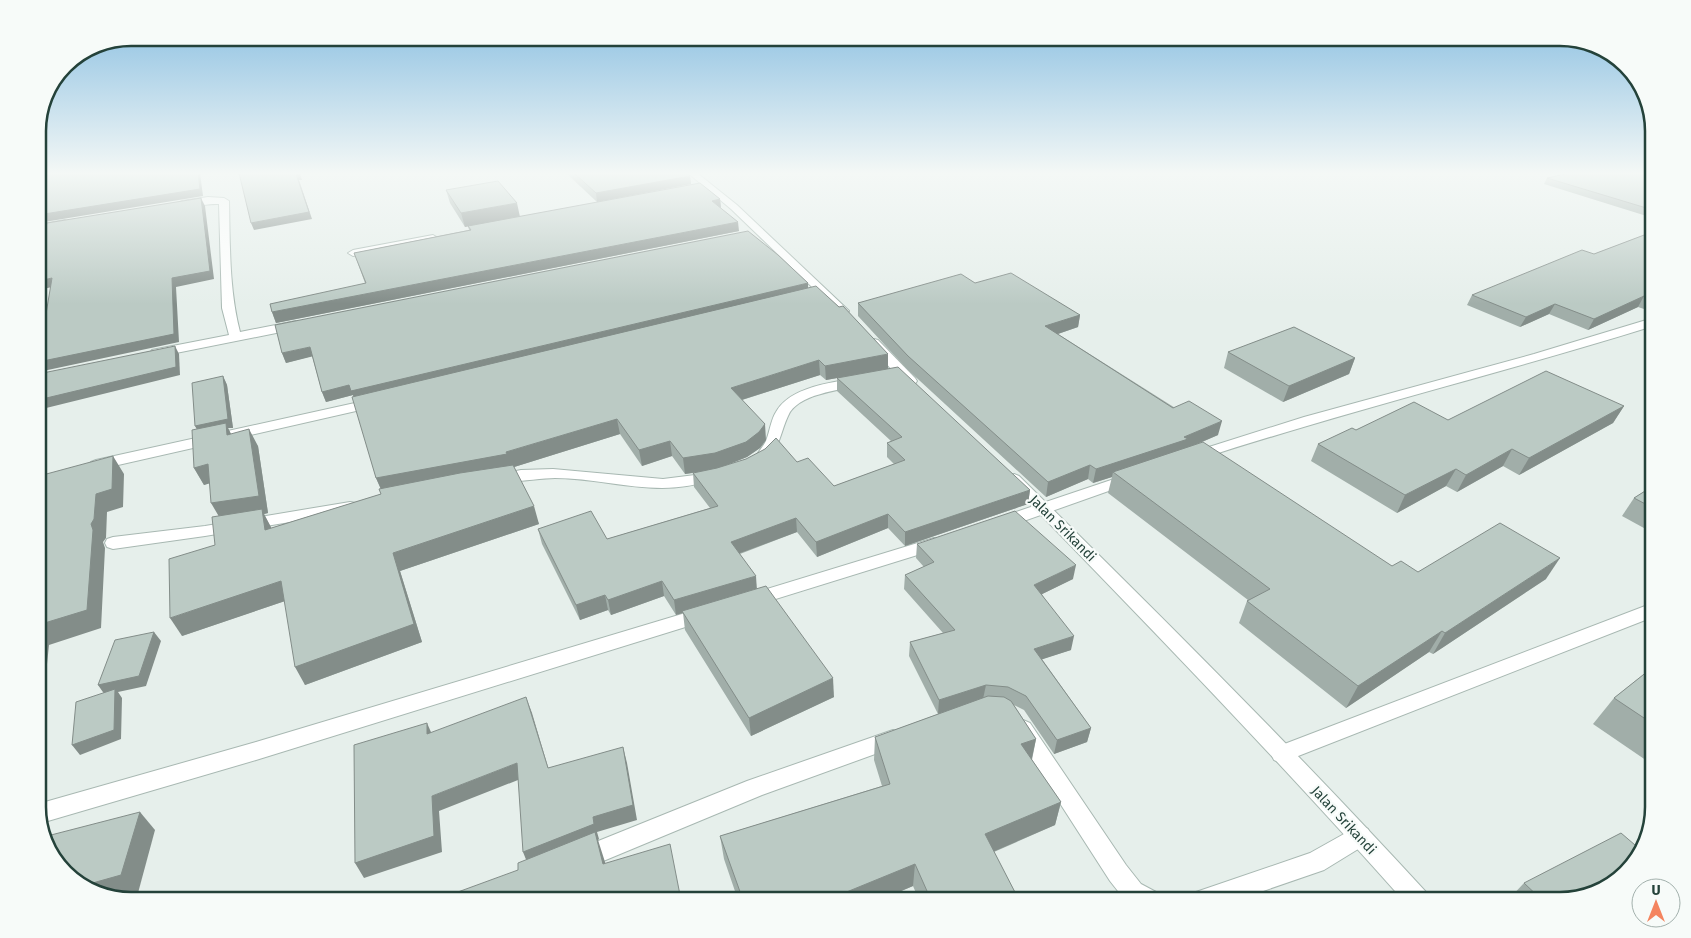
<svg xmlns="http://www.w3.org/2000/svg" width="1691" height="938" viewBox="0 0 1691 938" font-family="'Fira Sans',sans-serif">
  <rect width="100%" height="100%" fill="#e6efeb"/>
  <g fill="none" stroke-linecap="round" stroke-linejoin="round">
    <g stroke="#a8b8b2" stroke-width="2">
      <g id="minor">
        <path d="M208,197L224,198L229,201C230,245 229,289 240,332L296,321L302,325L296,329L156,357L152,356L150,353L152,350L229,335L222,308L219,204C209,203 184,209 177,204L182,201Z"/>
        <polygon points="65,220 70,223 68,225 50,229 43,263 38,266 38,241 40,231 38,231 38,225"/>
        <polygon points="433,235 438,238 437,240 353,256 348,253 353,250"/>
        <path d="M1653,318V326C1503,373 1350,410 1200,459H1190L1188,456L1190,453L1304,417L1534,354Z"/>
        <path d="M856,378L863,382L861,385C840,390 797,394 788,416C781,431 780,445 769,458H759L757,455C760,449 765,445 767,438C770,430 771,420 776,412C790,387 830,383 856,378Z"/>
        <polygon points="373,399 380,403 378,406 96,470 91,468 89,465 91,462 96,460"/>
        <path d="M553,469L663,479L695,475L713,471L718,473L721,476L718,479C700,484 681,488 662,488C626,488 591,478 555,478C540,478 506,484 495,481L492,478L495,475L521,470Z"/>
        <polygon points="1129,474 1134,476 1137,479 1134,482 1007,527 1001,528 995,527 993,523 995,519"/>
        <polygon points="350,502 356,503 358,507 356,511 205,536 113,549 107,547 105,543 107,539 113,537 205,526"/>
        <polygon points="934,538 940,540 942,544 940,548 753,606 747,605 744,600 747,595"/>
        <polygon points="1653,603 1653,617 1288,760 1281,763 1274,760 1271,754 1274,748"/>
        <polygon points="702,608 708,610 711,615 708,620 256,760 41,823 38,813 38,804 256,742"/>
        <polygon points="1023,720 1030,723 1126,865 1141,884 1156,892 1160,900 1125,900 1110,881 1016,735 1013,729 1016,723"/>
        <polygon points="893,730 900,733 903,739 900,745 762,795 584,869 576,866 572,858 576,850 747,781"/>
        <polygon points="1360,825 1368,829 1371,836 1368,843 1324,870 1237,900 1192,900 1196,892 1310,853"/>
      </g>
    </g>
    <g stroke="#a8b8b2" stroke-width="2">
      <g id="tertiary">
        <polygon points="688,173 697,173 737,205 847,309 849,311 847,313 839,313 731,209"/>
        <polygon points="874,339 878,340 915,378 917,381 915,384 905,384 870,346 868,343"/>
        <path d="M1014,474L1019,476C1157,612 1295,749 1426,892L1430,900H1403C1276,757 1142,619 1009,482L1006,479L1009,476Z"/>
      </g>
    </g>
    <use href="#minor" fill="#fff" fill-rule="evenodd"/>
    <use href="#tertiary" fill="#fff" fill-rule="evenodd"/>
  </g>
  <g fill="#a1aea9" fill-rule="evenodd">
    <polygon points="566,173 686,173 690,176 691,184 597,202"/>
    <polygon points="1653,173 1653,218 1544,184 1547,178"/>
    <polygon points="446,190 520,217 720,199 721,208 739,231 276,323 272,312 365,283 354,253 469,230 468,226 465,227 450,203"/>
    <polygon points="1653,232 1653,309 1650,311 1638,307 1588,330 1549,314 1520,327 1467,305 1472,295 1594,254"/>
    <polygon points="975,283 1080,315 1078,327 1058,334 1218,435 1193,446 1392,566 1418,572 1546,579 1433,654 1429,652 1346,708 1239,623 1247,601 1248,600 1108,493 1112,477 1093,483 1088,479 1046,497 907,369 858,316 858,303"/>
    <path d="M808,288L888,368L1030,490L1028,504L905,546L888,528L817,557L797,532L740,554L757,589L834,697L751,736L685,630L683,613L676,615L664,596L611,615L608,610L580,620L542,544L538,529L607,539L710,508L694,487L693,473L685,474L672,456L642,466L620,434L514,467L539,524L400,571L422,642L305,685L285,601L182,636L215,545L219,516L210,483L204,485L194,468L197,429L223,376L227,385L233,428H228L231,434L258,446L268,513L264,514L271,528L381,494V489L376,478L353,395L326,402L322,392L312,356L286,363L282,353ZM820,375L826,380L837,378V391L891,441L887,443V457L894,464L834,486L797,462L727,465L747,457L760,448L766,440L742,400Z"/>
    <polygon points="1228,352 1355,358 1349,374 1283,402 1224,368"/>
    <polygon points="1624,406 1613,423 1519,475 1503,466 1457,492 1446,486 1397,513 1311,461 1318,444 1356,430 1448,420"/>
    <polygon points="1653,486 1653,533 1622,516 1634,498"/>
    <polygon points="917,544 1073,579 1042,594 1071,650 1042,659 1091,728 1087,742 1054,754 1024,710 1014,705 1036,739 1032,760 1061,802 1055,825 994,852 1019,900 919,900 913,886 880,900 738,900 724,859 720,836 882,786 874,760 875,737 938,714 909,656 910,642 943,633 904,589 905,575 924,567 916,558"/>
    <polygon points="1653,667 1653,765 1593,724 1614,698"/>
    <polygon points="1524,883 1560,900 1508,900"/>
  </g>
  <g fill="#838d89">
    <polygon points="198,173 200,173 203,196 38,223 38,215"/>
    <polygon points="300,173 302,180 299,180 312,219 254,230 251,223 296,174"/>
    <polygon points="690,176 691,184 597,202 596,193"/>
    <polygon points="201,198 205,206 214,279 176,287 179,342 43,371 38,362 172,278"/>
    <polygon points="720,199 721,208 712,201"/>
    <polygon points="517,203 520,217 465,227 461,213"/>
    <polygon points="738,222 739,231 276,323 272,312"/>
    <polygon points="52,278 57,286 38,290 38,281"/>
    <polygon points="808,283 808,292 355,401 353,395 326,402 322,392 349,385"/>
    <polygon points="1644,296 1638,307 1588,330 1594,319"/>
    <polygon points="1555,304 1549,314 1520,327 1526,317"/>
    <polygon points="1653,305 1653,309 1650,311"/>
    <polygon points="1080,315 1078,327 1043,339 1045,326"/>
    <polygon points="175,346 179,354 180,375 38,410 38,400"/>
    <polygon points="310,347 314,356 286,363 282,353"/>
    <polygon points="888,354 888,369 826,380 825,366"/>
    <polygon points="1355,358 1349,374 1283,402 1289,386"/>
    <polygon points="819,360 820,375 732,403 731,388"/>
    <polygon points="223,376 227,385 233,428 228,428 234,440 200,435 195,426"/>
    <polygon points="1624,406 1613,423 1519,475 1529,458"/>
    <polygon points="617,419 620,434 511,468 383,494 376,478 506,452"/>
    <polygon points="1222,421 1218,435 1185,449 1113,472 1112,477 1093,483 1096,469 1184,437"/>
    <polygon points="765,424 766,440 760,448 747,457 717,469 685,474 683,458"/>
    <polygon points="249,429 258,446 268,513 264,514 271,527 274,548 221,520 211,503"/>
    <polygon points="670,441 672,456 642,466 639,450"/>
    <polygon points="1512,449 1503,466 1457,492 1466,475"/>
    <polygon points="113,456 124,474 123,507 107,512 106,538 103,542 105,548 101,628 49,645 38,750 38,625 96,494"/>
    <polygon points="208,464 217,481 204,485 194,468"/>
    <polygon points="1090,465 1088,479 1046,497 1048,482"/>
    <polygon points="1456,469 1446,486 1397,513 1405,495"/>
    <polygon points="1030,490 1028,504 905,546 905,532"/>
    <polygon points="534,506 539,524 400,571 422,642 305,685 295,667 393,553"/>
    <polygon points="888,514 888,528 817,557 816,542"/>
    <polygon points="796,518 797,532 732,556 731,542"/>
    <polygon points="1560,558 1546,579 1433,654 1445,633"/>
    <polygon points="1076,565 1073,579 1032,599 1034,585"/>
    <polygon points="756,576 757,591 676,615 674,600"/>
    <polygon points="281,581 291,599 182,636 170,618"/>
    <polygon points="662,581 664,596 611,615 608,600"/>
    <polygon points="605,595 608,610 580,620 576,605"/>
    <polygon points="1442,631 1429,652 1346,708 1358,686"/>
    <polygon points="154,632 161,641 146,686 118,692 122,698 121,739 80,755 72,745 105,695 98,685"/>
    <polygon points="1074,636 1071,650 1031,663 1034,649"/>
    <polygon points="833,678 834,697 751,736 749,718"/>
    <polygon points="986,685 983,699 938,714 939,700"/>
    <polygon points="526,697 532,713 553,784 548,768"/>
    <polygon points="427,723 434,739 427,734"/>
    <polygon points="1091,728 1087,742 1054,754 1057,740"/>
    <polygon points="1036,739 1031,762 1021,744"/>
    <polygon points="623,747 627,763 637,820 597,832 599,839 598,840 605,862 612,894 529,867 523,852 593,817"/>
    <polygon points="517,763 523,778 439,811 442,852 364,878 355,863 432,796"/>
    <polygon points="1061,802 1055,825 981,857 985,834"/>
    <polygon points="140,812 155,830 138,893 121,898 84,888 82,886"/>
    <polygon points="915,864 913,886 880,900 827,900"/>
  </g>
  <g fill="#bbcac4" stroke="#838d89">
    <polygon points="38,173 198,173 200,189 38,215"/>
    <polygon points="239,173 300,173 296,174 309,212 251,223"/>
    <polygon points="574,173 686,173 690,176 596,193"/>
    <polygon points="1570,173 1653,173 1653,210 1547,178"/>
    <polygon points="498,181 517,203 461,213 446,190"/>
    <polygon points="700,183 720,199 712,201 738,222 272,312 270,304 366,283 354,253 471,230 468,226"/>
    <polygon points="201,198 210,271 172,278 174,334 38,362 52,278 38,281 38,257 40,255 47,223"/>
    <polygon points="748,231 778,255 808,283 351,391 349,385 322,392 310,347 282,353 275,325"/>
    <polygon points="1652,232 1653,232 1653,300 1644,296 1594,319 1555,304 1526,317 1472,295 1582,250 1594,254"/>
    <polygon points="1011,273 1080,315 1045,326 1173,408 1189,401 1222,421 1184,437 1188,439 1096,469 1090,465 1048,482 908,356 858,303 961,274 975,283"/>
    <polygon points="816,286 839,307 843,306 888,354 825,366 819,360 731,388 765,424 759,432 746,442 715,453 683,458 670,441 639,450 617,419 506,452 507,454 376,478 352,397"/>
    <polygon points="1294,327 1355,358 1289,386 1228,352"/>
    <polygon points="175,346 176,367 38,400 38,374"/>
    <polygon points="898,367 1030,490 905,532 888,514 816,542 796,518 731,542 756,576 674,600 662,581 608,600 605,595 576,605 538,529 591,511 607,539 718,506 693,473 717,468 746,459 765,449 776,438 797,462 808,458 834,486 905,460 887,443 902,437 837,378"/>
    <polygon points="1546,371 1624,406 1529,458 1512,449 1466,475 1456,469 1405,495 1318,444 1352,428 1356,430 1414,402 1448,420"/>
    <polygon points="223,376 228,419 195,426 192,383"/>
    <polygon points="226,423 227,435 249,429 259,496 211,503 208,464 194,468 192,430"/>
    <polygon points="1203,442 1392,566 1401,561 1418,572 1500,523 1560,558 1445,633 1442,631 1358,686 1247,601 1270,589 1113,472"/>
    <polygon points="113,456 112,489 96,494 94,519 91,524 93,530 87,610 38,625 38,472 40,472 39,476"/>
    <polygon points="513,465 534,506 393,553 414,624 295,667 281,581 170,618 169,559 215,545 212,517 262,509 265,530 381,494 379,489 460,473"/>
    <polygon points="1653,486 1653,508 1634,498"/>
    <polygon points="1015,511 1076,565 1034,585 1074,636 1034,649 1091,728 1057,740 1026,696 1008,687 986,685 939,700 910,642 955,630 905,575 934,562 917,544"/>
    <polygon points="766,586 833,678 749,718 682,611"/>
    <polygon points="154,632 139,676 98,685 115,640"/>
    <polygon points="1653,667 1653,724 1614,698"/>
    <polygon points="115,689 114,730 72,745 76,702"/>
    <polygon points="988,696 1004,697 1011,701 1036,739 1021,744 1061,802 985,834 1019,900 931,900 915,864 827,900 743,900 720,836 890,784 875,737"/>
    <polygon points="526,697 548,768 623,747 633,805 593,817 594,824 523,852 517,763 432,796 434,836 355,863 354,745 427,723 427,734"/>
    <polygon points="140,812 121,875 82,886 53,859 48,843 51,835"/>
    <polygon points="595,832 603,864 670,844 681,900 436,900 518,870 518,863"/>
    <polygon points="1621,833 1642,851 1641,854 1607,888 1560,900 1542,900 1524,883"/>
  </g>
  <linearGradient id="sky" x2="0" y2="1"><stop stop-color="#84bce0"/><stop offset="0.57" stop-color="#f4f8f6"/><stop offset="1" stop-color="#f4f8f6" stop-opacity="0"/></linearGradient>
  <rect width="1691" height="304" fill="url(#sky)"/>
  <g text-anchor="middle" stroke-width="4.5" stroke-linejoin="round" paint-order="stroke">
    <g font-size="14" fill="#24423a" stroke="#f7fbf9">
      <text transform="translate(1063 528) rotate(45)" y="5">Jalan Srikandi</text>
      <text transform="translate(1344 820) rotate(47)" y="5">Jalan Srikandi</text>
    </g>
  </g>
  <path d="M0 0H1691V938H0ZM131 46H1560A85 85 0 0 1 1645 131V807A85 85 0 0 1 1560 892H131A85 85 0 0 1 46 807V131A85 85 0 0 1 131 46Z" fill="#f7fbf9" fill-rule="evenodd"/>
  <path fill="none" stroke="#24423a" stroke-width="2.5" d="M131 46H1560A85 85 0 0 1 1645 131V807A85 85 0 0 1 1560 892H131A85 85 0 0 1 46 807V131A85 85 0 0 1 131 46Z"/>
  <g transform="translate(1656 903)"><circle r="24" fill="#f7fbf9" stroke="#a3b1ad"/>
  <path d="M0-4L9 19L0 12L-9 19Z" fill="#f4845f"/>
  <text y="-8" font-size="14" font-weight="bold" text-anchor="middle" fill="#24423a">U</text>
  </g>
</svg>
